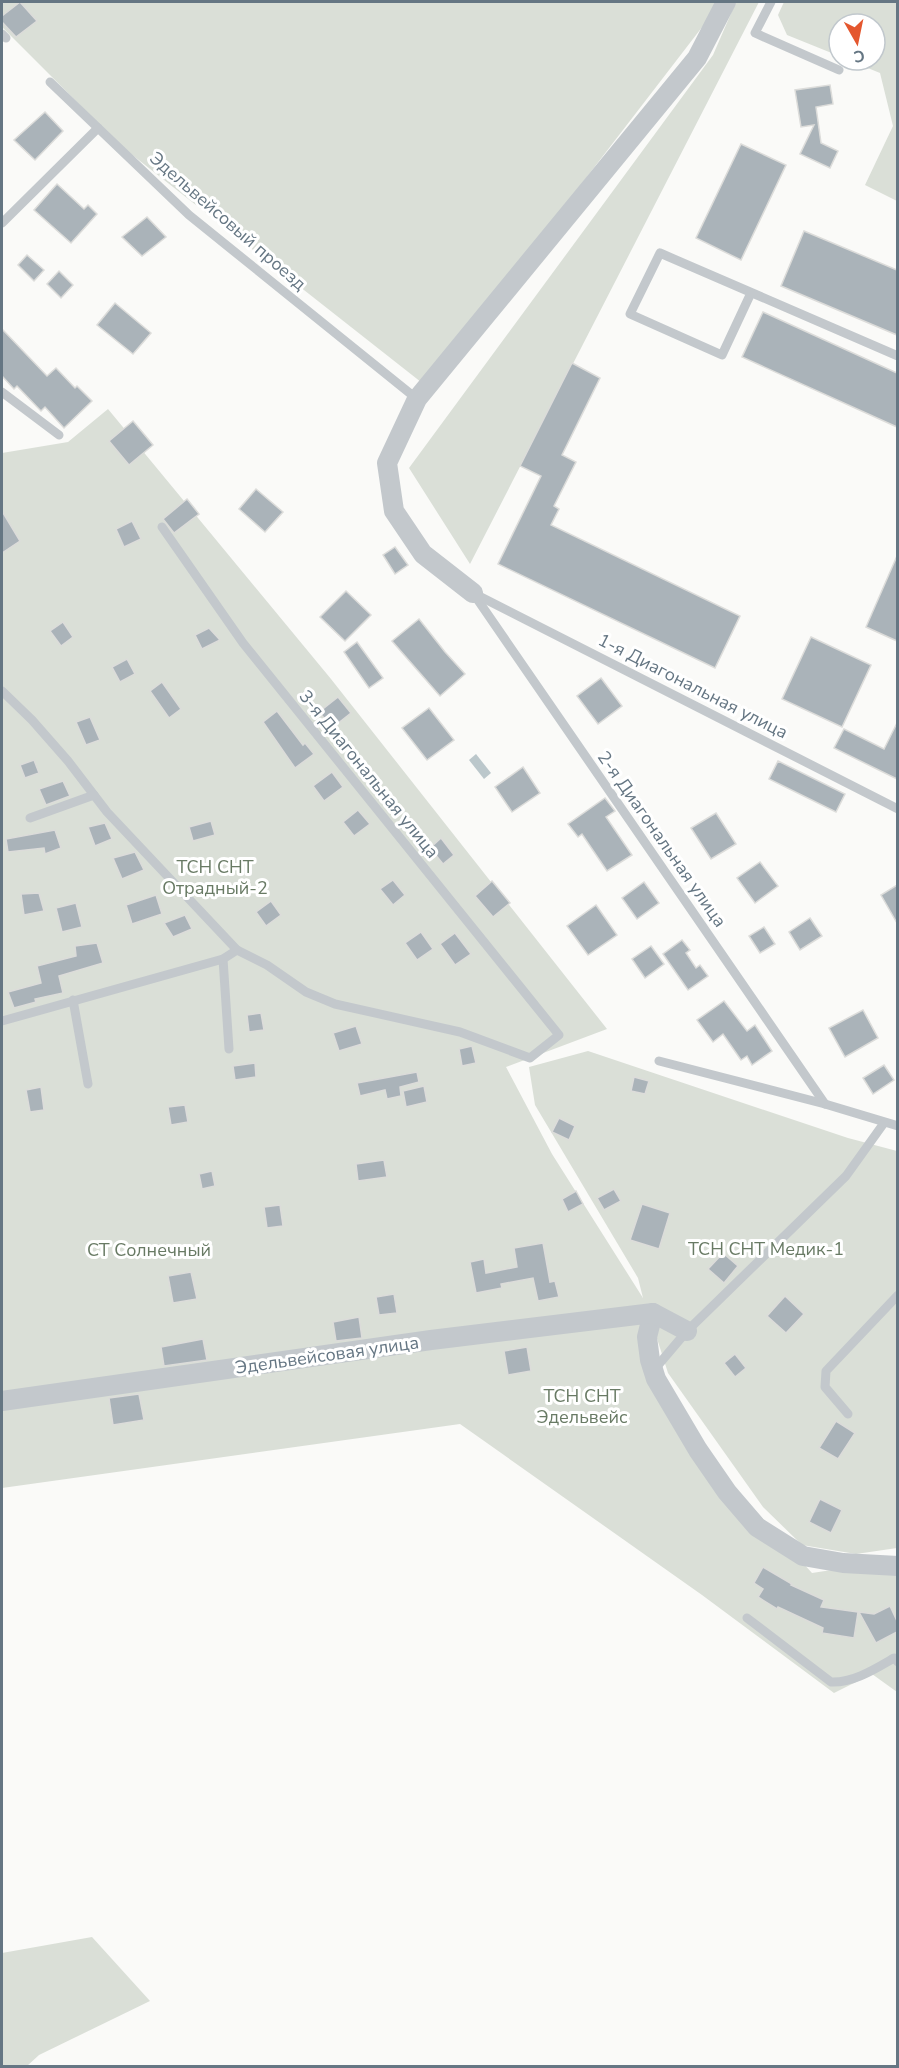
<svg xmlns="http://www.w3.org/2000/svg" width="899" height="2068" viewBox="0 0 899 2068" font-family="'Nunito Sans',sans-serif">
  <rect width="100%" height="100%" fill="#fafaf8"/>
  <g fill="#dadfd7">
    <polygon points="2,2 718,2 716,9 426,386 98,128 81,106 2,27"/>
    <polygon points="736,2 759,2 470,564 409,468 713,55"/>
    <polygon points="784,2 897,2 897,201 865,185 893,126 880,73 848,60 875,60 875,24 839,24 839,56 787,35 778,15"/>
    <polygon points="108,409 331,679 607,1029 506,1067 552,1154 643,1298 638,1278 535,1105 529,1067 588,1051 848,1138 897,1151 897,1548 856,1554 802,1545 763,1507 668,1373 653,1326 660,1374 725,1477 812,1573 897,1560 897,1692 872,1674 834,1693 702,1595 460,1424 2,1488 2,453 68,442"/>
    <polygon points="92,1937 150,2001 39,2055 27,2066 2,2066 2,1953"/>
  </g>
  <polygon fill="#bbc7cb" points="476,754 491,773 484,779 469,760"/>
  <g fill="#aab3b9" stroke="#dcdcda" stroke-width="1.5">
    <polygon points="20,2 37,21 16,37 2,22 2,16"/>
    <polygon points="830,85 833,104 816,107 821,143 838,151 830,168 800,154 814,125 801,127 795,90"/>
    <polygon points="45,112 63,131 35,160 14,140"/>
    <polygon points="741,144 786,165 741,260 696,238"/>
    <polygon points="57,184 84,209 88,205 97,214 71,243 34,210"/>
    <polygon points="147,217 166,237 142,256 122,237"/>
    <polygon points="804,231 897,270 897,335 781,286"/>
    <polygon points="27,255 44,270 34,281 18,265"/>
    <polygon points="59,271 73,285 61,298 47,284"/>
    <polygon points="115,303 151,333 133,354 97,325"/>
    <polygon points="763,312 897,373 897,427 742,357"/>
    <polygon points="2,329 47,376 56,368 75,388 77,386 92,401 64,428 45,407 41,411 17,386 14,389 2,376"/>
    <polygon points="572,363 600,378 562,455 576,462 554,506 559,509 551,525 740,616 715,668 498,564 541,476 520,466"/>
    <polygon points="133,421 153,445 129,465 109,441"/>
    <polygon points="256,489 283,512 265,532 239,509"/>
    <polygon points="187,499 199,514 174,533 163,519"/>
    <polygon points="2,511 20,541 2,553"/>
    <polygon points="132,521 141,539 124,547 116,529"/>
    <polygon points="395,547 408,565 395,574 383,555"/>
    <polygon points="897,556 897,641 866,627"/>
    <polygon points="346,591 371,615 345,641 320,617"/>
    <polygon points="419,619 445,652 465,674 440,696 392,641"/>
    <polygon points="63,622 73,637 61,646 50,631"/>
    <polygon points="209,628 220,640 202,649 195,635"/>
    <polygon points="811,637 871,665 842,727 782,699"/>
    <polygon points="357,642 383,678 369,688 344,652"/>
    <polygon points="127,659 135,674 120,682 112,667"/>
    <polygon points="601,678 622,706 598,724 577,696"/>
    <polygon points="162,682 181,709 169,718 150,691"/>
    <polygon points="338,697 351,713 332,728 319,712"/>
    <polygon points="429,708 454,740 427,760 402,728"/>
    <polygon points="277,711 303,745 305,743 314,754 295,768 263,722"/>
    <polygon points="90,717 100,740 86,745 76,722"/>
    <polygon points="897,723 897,779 834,748 844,729 884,749"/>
    <polygon points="34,760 39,773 25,778 20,765"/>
    <polygon points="778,761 845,794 836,812 769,779"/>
    <polygon points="523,767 540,793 512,812 495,787"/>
    <polygon points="332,772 343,787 324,801 313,786"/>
    <polygon points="63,781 70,796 46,805 39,789"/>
    <polygon points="605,798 615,811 606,817 632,855 607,871 582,834 578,837 568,824"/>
    <polygon points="358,810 370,824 354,836 343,822"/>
    <polygon points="716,813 736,844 711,859 691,828"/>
    <polygon points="211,821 215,835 193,841 189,827"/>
    <polygon points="105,823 112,839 95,846 88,827"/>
    <polygon points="55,830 61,848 45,854 44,848 8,852 6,839"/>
    <polygon points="441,838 454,855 443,864 430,848"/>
    <polygon points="135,852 144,870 122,879 113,858"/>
    <polygon points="760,862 778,886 755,903 737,878"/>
    <polygon points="393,880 405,895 393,905 380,889"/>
    <polygon points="492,881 510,903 493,917 475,896"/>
    <polygon points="644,882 659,903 637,919 622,898"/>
    <polygon points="897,885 897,923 881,895"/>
    <polygon points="39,893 44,911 24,915 21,894"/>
    <polygon points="156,895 162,914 132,924 126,905"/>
    <polygon points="271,901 281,915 266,926 256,912"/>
    <polygon points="76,903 82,927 62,932 56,908"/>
    <polygon points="596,905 617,935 588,955 567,926"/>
    <polygon points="185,915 192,929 173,937 164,923"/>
    <polygon points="810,918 822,936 800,950 789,932"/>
    <polygon points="764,927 775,944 760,953 749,936"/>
    <polygon points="421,932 433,949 417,960 405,943"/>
    <polygon points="455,933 471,954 455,965 440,944"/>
    <polygon points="682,940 690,950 686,953 696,968 700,965 708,976 688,990 663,954"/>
    <polygon points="97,943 103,963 59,976 63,993 35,999 36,1002 14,1008 8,992 41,983 37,966 76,956 75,946"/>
    <polygon points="651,946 664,964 645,978 632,959"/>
    <polygon points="724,1001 747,1031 755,1025 772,1051 752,1065 747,1056 741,1060 723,1034 713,1042 697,1020"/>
    <polygon points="863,1010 878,1038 845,1057 829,1028"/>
    <polygon points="261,1013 264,1030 249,1032 247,1015"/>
    <polygon points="356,1026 362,1044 339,1051 333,1033"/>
    <polygon points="472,1046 476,1063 462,1066 459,1049"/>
    <polygon points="255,1063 256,1077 235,1080 233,1066"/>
    <polygon points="884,1065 894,1080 873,1094 863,1078"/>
    <polygon points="417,1072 419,1082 400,1087 401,1096 387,1099 385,1090 360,1096 357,1083"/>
    <polygon points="634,1077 649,1081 645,1094 631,1091"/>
    <polygon points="424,1086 427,1102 406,1107 403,1091"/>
    <polygon points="41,1087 44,1110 30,1112 26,1090"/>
    <polygon points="185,1105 188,1122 171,1125 168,1107"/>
    <polygon points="559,1118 575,1126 569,1140 552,1132"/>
    <polygon points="384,1160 387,1177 358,1181 356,1164"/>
    <polygon points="212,1171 215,1186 202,1189 199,1174"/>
    <polygon points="614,1189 621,1201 604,1210 597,1198"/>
    <polygon points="576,1191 583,1204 568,1212 562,1199"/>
    <polygon points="642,1204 670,1213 659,1249 630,1240"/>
    <polygon points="280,1205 283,1226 267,1228 264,1207"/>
    <polygon points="543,1243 550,1282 555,1281 559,1297 538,1301 533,1278 501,1284 502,1288 476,1293 470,1262 484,1259 486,1273 517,1267 514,1248"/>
    <polygon points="723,1253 738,1266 724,1283 708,1269"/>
    <polygon points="191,1272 197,1299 173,1303 168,1276"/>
    <polygon points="394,1294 397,1313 379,1315 376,1297"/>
    <polygon points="785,1296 804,1314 786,1333 767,1316"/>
    <polygon points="359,1317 362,1338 336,1341 333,1322"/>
    <polygon points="203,1339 207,1360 164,1366 161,1347"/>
    <polygon points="527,1347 531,1371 508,1375 504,1351"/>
    <polygon points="735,1354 746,1368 735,1377 724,1363"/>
    <polygon points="139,1394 144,1420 113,1425 109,1398"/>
    <polygon points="836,1421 855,1433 838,1459 819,1448"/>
    <polygon points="820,1499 842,1510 831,1533 809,1522"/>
    <polygon points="763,1567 792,1584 791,1585 824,1600 821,1607 858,1612 854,1638 822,1633 823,1628 778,1607 777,1609 758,1597 763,1589 754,1583"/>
    <polygon points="890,1606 897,1621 897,1632 876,1643 859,1612 874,1614"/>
  </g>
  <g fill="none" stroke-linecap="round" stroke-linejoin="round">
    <g stroke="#c3c8cc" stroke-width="9">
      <polyline points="771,2 755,33 839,70"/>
      <polyline points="2,34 6,38"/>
      <polyline points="50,82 189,215 417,399"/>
      <polyline points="2,223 98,128"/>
      <polyline points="751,293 722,355 630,314 660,253 898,356"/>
      <polyline points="2,392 59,435"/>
      <polyline points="473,593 825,1104"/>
      <polyline points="475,594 898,809"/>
      <polyline points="2,691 32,720 68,761 107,812 237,950 267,965 306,992 335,1004 460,1032 530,1058 559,1035 243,643 162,527"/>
      <polyline points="30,818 94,795"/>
      <polyline points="223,959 229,1049"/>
      <polyline points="73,1000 88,1084"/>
      <polyline points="2,1021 223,959 237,950"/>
      <polyline points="659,1061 825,1104 898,1126"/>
      <polyline points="659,1364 687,1331 846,1176 884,1123"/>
      <polyline points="848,1414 825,1387 826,1371 898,1295"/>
      <path d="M747,1618L831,1682C853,1683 875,1669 894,1658L898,1662"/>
    </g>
    <g stroke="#c3c8cc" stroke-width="20">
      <polyline points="473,593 423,554 394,511 387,463 417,399 697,58 726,2"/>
      <polyline points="653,1313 647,1337 650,1360 656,1379 698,1450 727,1492 757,1527 803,1556 843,1563 898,1566"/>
      <polyline points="2,1401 431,1340 653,1313 687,1331"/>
    </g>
  </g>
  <g text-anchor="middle" stroke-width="6" stroke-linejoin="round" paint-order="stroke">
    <g font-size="18" fill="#657683" stroke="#fff">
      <text transform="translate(228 221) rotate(41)" y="6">Эдельвейсовый проезд</text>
      <text transform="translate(693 686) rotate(27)" y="6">1-я Диагональная улица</text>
      <text transform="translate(369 774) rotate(51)" y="6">3-я Диагональная улица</text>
      <text transform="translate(662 839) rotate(55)" y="6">2-я Диагональная улица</text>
      <text transform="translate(327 1355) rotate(-8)" y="6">Эдельвейсовая улица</text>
    </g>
    <g font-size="18" fill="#687a64" stroke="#fff">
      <text x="215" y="873">ТСН СНТ<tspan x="215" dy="21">Отрадный-2</tspan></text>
      <text x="766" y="1255">ТСН СНТ Медик-1</text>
      <text x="149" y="1256">СТ Солнечный</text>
      <text x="582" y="1402">ТСН СНТ<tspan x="582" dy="21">Эдельвейс</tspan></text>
    </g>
  </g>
  <rect width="899" height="2068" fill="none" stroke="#657683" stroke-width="6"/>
  <g transform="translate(857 42) rotate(171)"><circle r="28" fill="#ffffff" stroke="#c1c8cd" stroke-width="1.5"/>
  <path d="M0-4.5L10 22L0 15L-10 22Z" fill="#e4572e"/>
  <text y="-9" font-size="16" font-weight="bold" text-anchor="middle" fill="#657683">С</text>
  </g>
</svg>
